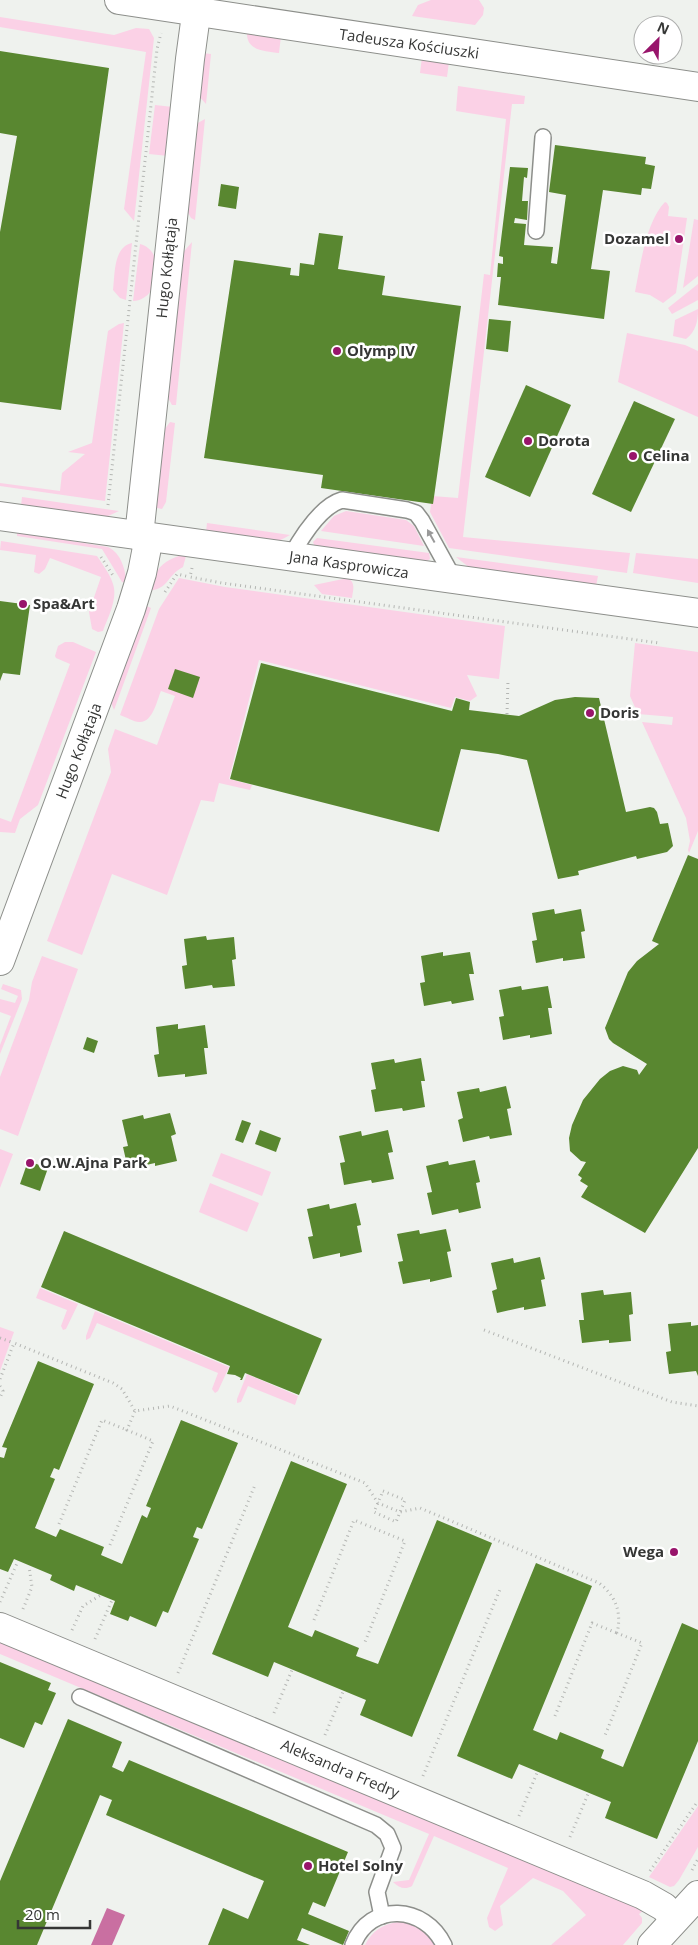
<svg xmlns="http://www.w3.org/2000/svg" width="698" height="1945" viewBox="0 0 698 1945" font-family="'Open Sans',sans-serif">
  <rect width="100%" height="100%" fill="#eff2ee"/>
  <g fill="#fbd1e6">
    <polygon points="431,0 479,0 484,8 483,15 475,25 412,16 418,5"/>
    <polygon points="0,17 114,35 136,28 149,29 154,38 134,221 124,209 146,52 0,27"/>
    <path d="M247,32L281,36L279,53C265,51 246,51 247,32Z"/>
    <polygon points="202,53 211,54 206,104 199,96"/>
    <polygon points="422,57 449,62 447,77 420,73"/>
    <polygon points="458,86 525,96 524,104 512,104 463,537 630,553 627,573 449,548 430,512 432,496 458,498 484,274 490,275 506,119 456,111"/>
    <polygon points="155,105 173,107 168,156 149,154"/>
    <polygon points="205,119 195,220 191,218 187,211 196,124"/>
    <path d="M665,202L667,203L669,207L668,216L687,218L676,293L663,303L650,295L635,292C640,267 646,221 665,202Z"/>
    <polygon points="694,219 698,220 698,276 683,288"/>
    <polygon points="192,242 176,405 172,405 166,394 180,256"/>
    <path d="M132,243L126,300L120,298L113,290C115,275 113,247 132,243Z"/>
    <path d="M140,244C166,250 161,300 133,301Z"/>
    <polygon points="698,284 698,300 672,314 668,308"/>
    <path d="M698,309C698,321 696,331 686,339L673,336L675,320Z"/>
    <polygon points="124,323 105,501 0,486 0,483 60,491 62,473 85,454 68,452 92,443 108,331 119,324"/>
    <polygon points="627,333 685,345 698,351 698,417 618,382"/>
    <polygon points="170,422 175,423 166,502 162,509 157,508 156,497 162,433"/>
    <polygon points="22,497 119,511 106,517 21,506"/>
    <polygon points="346,511 406,520 414,526 424,546 321,531 334,516"/>
    <polygon points="207,523 290,535 277,542 206,532"/>
    <path d="M17,532L108,547C121,553 126,570 126,583L122,582L102,549L17,536Z"/>
    <polygon points="317,538 429,553 430,559 425,562 315,547 313,542"/>
    <path d="M1,541L97,556C102,564 110,574 113,584C118,599 108,617 103,631L98,632L92,629L89,612L101,577L50,558L45,569L39,574L34,572L36,555L0,550Z"/>
    <polygon points="636,553 698,559 698,583 633,573"/>
    <path d="M179,556H186L183,567C166,576 170,588 149,591C156,572 158,563 179,556Z"/>
    <polygon points="456,557 598,576 596,586 470,568"/>
    <path d="M179,578L225,587L505,626L499,679L467,675L477,696L470,701L455,697L451,708L259,660L229,779L252,785L250,790L219,783L214,802L201,800L167,895L112,874L82,955L47,941L111,772L108,749L115,729L157,745L175,696L161,691C157,700 153,723 139,722C134,722 126,717 120,715L159,609Z"/>
    <path d="M348,578C356,583 353,590 352,598L322,594L314,585Z"/>
    <polygon points="144,605 151,608 114,710 110,700"/>
    <polygon points="65,642 73,642 96,652 38,805 20,819 15,833 0,832 0,818 11,822 70,664 56,658 55,656 58,646"/>
    <polygon points="635,643 698,652 698,831 689,853 688,850 690,841 686,818 642,722 672,725 673,717 638,714 630,696"/>
    <polygon points="42,956 78,969 18,1136 0,1129 0,1077 29,1000 32,982"/>
    <polygon points="3,984 21,990 22,999 0,1054 0,1045 11,1016 0,1012 0,999 15,1003 18,996 1,989"/>
    <polygon points="0,1149 13,1154 0,1188"/>
    <polygon points="221,1153 271,1172 262,1196 212,1176"/>
    <polygon points="210,1183 259,1203 247,1232 199,1212"/>
    <polygon points="40,1288 78,1304 66,1329 63,1330 61,1326 67,1310 36,1298"/>
    <polygon points="95,1311 229,1367 218,1391 215,1393 212,1389 218,1373 97,1323 90,1338 86,1340 86,1336"/>
    <polygon points="0,1327 14,1332 0,1371"/>
    <polygon points="247,1374 298,1396 295,1405 248,1386 241,1402 237,1403 237,1399"/>
    <path d="M0,1639L646,1909L639,1914L642,1918V1923L623,1945H551L586,1915L563,1891L533,1878L500,1906L503,1925L495,1931L489,1927L487,1918L508,1868L434,1836L412,1886C405,1890 399,1888 393,1882L409,1880L429,1834L0,1654Z"/>
    <polygon points="698,1806 698,1847 679,1880 674,1886 670,1887 649,1877"/>
    <path d="M398,1922C416,1922 426,1931 435,1945H365C372,1931 383,1924 398,1922Z"/>
  </g>
  <polygon fill="#c96fa1" points="107,1908 125,1915 112,1945 91,1945"/>
  <g fill="#598730">
    <polygon points="0,51 109,68 61,410 0,402 0,232 17,136 0,133"/>
    <polygon points="555,145 646,157 645,164 655,166 651,189 642,188 641,195 603,190 591,269 610,271 604,319 498,305 501,277 497,277 498,263 503,264 503,257 499,256 510,167 528,168 527,178 524,177 522,201 528,201 527,220 515,218 514,223 526,224 524,245 553,247 551,263 557,264 566,195 549,192"/>
    <polygon points="221,184 239,187 236,209 218,206"/>
    <polygon points="319,233 343,236 338,269 385,276 382,295 461,306 433,504 321,488 323,475 204,458 234,260 291,268 290,275 299,276 300,263 314,265"/>
    <polygon points="489,319 511,321 508,352 486,349"/>
    <polygon points="526,385 571,405 530,497 485,477"/>
    <polygon points="634,401 675,419 631,512 592,494"/>
    <polygon points="0,601 30,605 20,675 3,673 0,681"/>
    <polygon points="261,663 452,711 456,698 470,702 469,710 519,716 555,700 575,697 599,698 626,812 650,807 654,808 657,812 660,824 668,823 673,846 667,852 637,859 636,856 578,871 579,875 558,879 527,760 498,754 461,749 439,832 230,779"/>
    <polygon points="175,669 200,677 193,698 168,689"/>
    <polygon points="688,855 698,859 698,1148 645,1233 581,1197 588,1186 580,1181 582,1178 578,1175 586,1162 581,1161 570,1151 569,1138 572,1125 583,1100 600,1079 610,1071 623,1066 637,1070 639,1075 647,1064 613,1043 609,1039 605,1028 628,972 637,961 659,944 652,941"/>
    <polygon points="554,909 555,914 581,909 585,931 581,932 585,958 563,961 563,958 536,963 532,941 537,940 532,913"/>
    <polygon points="206,936 207,940 234,937 236,959 232,960 235,986 213,988 212,985 185,989 182,966 187,965 184,939"/>
    <polygon points="443,952 443,956 470,952 474,974 469,974 474,1000 452,1004 451,1001 424,1006 420,983 425,982 421,956"/>
    <polygon points="521,986 522,990 548,986 552,1008 548,1008 552,1034 530,1038 530,1035 503,1040 499,1017 504,1016 499,990"/>
    <polygon points="178,1024 178,1029 205,1025 208,1048 204,1048 207,1074 185,1077 185,1074 158,1077 154,1055 159,1054 156,1027"/>
    <polygon points="87,1037 98,1041 94,1053 83,1049"/>
    <polygon points="421,1058 425,1081 421,1081 425,1107 403,1111 402,1108 375,1112 371,1090 376,1089 371,1063 394,1059 395,1063"/>
    <polygon points="506,1086 511,1108 507,1109 512,1135 490,1139 489,1136 463,1142 458,1120 463,1118 457,1092 479,1088 480,1092"/>
    <polygon points="170,1113 176,1134 171,1136 177,1161 155,1166 155,1163 128,1169 123,1147 128,1146 122,1120 143,1115 144,1119"/>
    <polygon points="242,1120 251,1123 243,1143 235,1140"/>
    <polygon points="260,1130 281,1138 276,1152 255,1144"/>
    <polygon points="388,1130 393,1152 388,1153 394,1179 372,1183 371,1180 344,1185 340,1163 345,1162 339,1136 361,1131 362,1136"/>
    <polygon points="475,1160 480,1182 476,1183 481,1208 459,1213 458,1209 432,1215 427,1193 432,1192 426,1166 448,1161 449,1165"/>
    <polygon points="28,1161 48,1168 40,1191 20,1184"/>
    <polygon points="356,1203 361,1225 357,1226 362,1252 340,1257 340,1253 313,1259 308,1237 313,1236 307,1209 329,1204 330,1209"/>
    <polygon points="446,1229 451,1251 447,1252 452,1277 430,1282 430,1279 403,1284 398,1262 403,1261 397,1234 419,1230 420,1234"/>
    <polygon points="64,1231 322,1339 299,1395 245,1373 242,1380 240,1380 241,1378 235,1375 227,1374 230,1366 41,1287"/>
    <polygon points="540,1257 545,1279 541,1280 546,1306 524,1310 524,1307 497,1313 492,1291 497,1289 491,1263 513,1258 514,1263"/>
    <polygon points="603,1290 604,1295 631,1292 633,1314 629,1315 631,1341 609,1343 609,1340 582,1343 579,1320 584,1320 581,1293"/>
    <polygon points="691,1322 691,1326 698,1325 698,1376 696,1371 669,1374 666,1352 671,1351 668,1324"/>
    <polygon points="38,1361 94,1384 59,1470 54,1468 50,1477 55,1479 35,1528 56,1537 60,1529 104,1547 101,1555 122,1564 142,1515 147,1518 151,1508 146,1506 181,1420 238,1443 202,1529 197,1527 193,1537 199,1539 168,1613 163,1611 156,1627 130,1616 128,1621 110,1614 115,1601 76,1585 74,1591 50,1580 52,1575 14,1559 8,1572 0,1569 0,1457 4,1458 7,1448 2,1447"/>
    <polygon points="291,1461 347,1484 288,1627 312,1637 315,1630 359,1648 356,1656 378,1664 437,1520 492,1543 412,1737 360,1715 366,1700 274,1662 268,1677 212,1654"/>
    <polygon points="536,1563 592,1586 533,1730 557,1740 560,1732 604,1750 601,1758 623,1767 682,1623 698,1630 698,1741 657,1839 605,1818 611,1802 519,1764 512,1779 457,1756"/>
    <polygon points="0,1662 51,1683 48,1690 56,1693 42,1725 35,1722 24,1748 0,1738"/>
    <polygon points="68,1719 122,1742 112,1767 123,1772 129,1760 348,1852 325,1907 313,1902 308,1914 349,1931 343,1945 302,1928 297,1940 310,1945 208,1945 223,1908 248,1919 264,1881 106,1815 112,1800 100,1795 37,1945 0,1945 0,1881"/>
  </g>
  <g fill="none" stroke-linecap="round" stroke-linejoin="round">
    <g stroke="#8d8f8b" stroke-width="18">
      <g id="service">
        <polyline points="536,231 543,137"/>
        <path d="M291,556C301,538 321,506 342,500L407,510L416,513L422,521L454,579"/>
        <polyline points="80,1697 376,1825 387,1834 393,1848 377,1892 382,1916"/>
        <path d="M353,1945C370,1901 425,1905 444,1945"/>
      </g>
    </g>
    <g stroke="#8d8f8b" stroke-width="30">
      <g id="minor">
        <polyline points="119,0 698,87"/>
        <polyline points="139,536 190,59 198,0"/>
        <polyline points="0,961 131,609 142,573 149,537"/>
        <polyline points="0,1627 643,1895 664,1907 675,1919"/>
      </g>
    </g>
    <g stroke="#8d8f8b" stroke-width="30">
      <g id="tertiary">
        <polyline points="0,516 698,613"/>
        <polyline points="652,1945 698,1895"/>
      </g>
    </g>
    <g stroke="#b4b6b3" stroke-width="3" stroke-dasharray="1 4" stroke-linecap="butt">
      <polyline points="108,505 157,49 161,33"/>
      <polyline points="101,557 114,577"/>
      <polyline points="192,568 190,577 222,583 659,643"/>
      <polyline points="165,592 177,574 190,577"/>
      <polyline points="507,714 508,680"/>
      <polyline points="484,1330 672,1402 698,1406"/>
      <polyline points="0,1338 14,1343"/>
      <path d="M0,1379L14,1343L113,1383L122,1389L135,1411L170,1406L365,1483L378,1503L400,1512L420,1508L599,1583C616,1596 622,1613 617,1633L642,1643L604,1738"/>
      <polyline points="0,1386 3,1391 0,1398"/>
      <polygon points="383,1491 405,1500 396,1522 374,1512"/>
      <polyline points="59,1524 102,1420 127,1430"/>
      <polyline points="110,1545 153,1441 127,1430 135,1411"/>
      <polyline points="0,1602 18,1561"/>
      <polyline points="23,1609 32,1587 29,1566"/>
      <polyline points="314,1620 354,1520 405,1541 365,1642"/>
      <polyline points="72,1630 83,1606 101,1595"/>
      <polyline points="95,1639 112,1600"/>
      <polyline points="178,1673 255,1485"/>
      <polyline points="274,1713 292,1670"/>
      <polyline points="555,1716 592,1623 617,1633"/>
      <polyline points="325,1735 343,1692"/>
      <polyline points="423,1776 501,1587"/>
      <polyline points="519,1816 537,1773"/>
      <polyline points="570,1837 588,1794"/>
      <polyline points="692,1870 698,1859"/>
      <polyline points="650,1871 698,1801"/>
    </g>
    <use href="#service" stroke="#fff" stroke-width="15"/>
    <use href="#minor" stroke="#fff" stroke-width="28"/>
    <use href="#tertiary" stroke="#fff" stroke-width="28"/>
  </g>
  <defs><path id="oneway-solid" d="M-6-.8H1V-3.2L6.5 0L1 3.2V.8H-6Z" transform="scale(1.25)"/></defs>
  <use fill="#9a9a9a" href="#oneway-solid" transform="translate(431 536) rotate(-119)"/>
  <g fill="#98156b" stroke="#fff" stroke-width="2">
    <circle cx="679" cy="239" r="5"/>
    <circle cx="337" cy="351" r="5"/>
    <circle cx="528" cy="441" r="5"/>
    <circle cx="633" cy="456" r="5"/>
    <circle cx="23" cy="604" r="5"/>
    <circle cx="590" cy="713" r="5"/>
    <circle cx="30" cy="1163" r="5"/>
    <circle cx="674" cy="1552" r="5"/>
    <circle cx="308" cy="1866" r="5"/>
  </g>
  <g text-anchor="middle" stroke-width="5" stroke-linejoin="round" paint-order="stroke">
    <g font-size="15" fill="#353635" stroke="#fff">
      <text transform="translate(409 44) rotate(8)" y="5">Tadeusza Kościuszki</text>
      <text transform="translate(167 268) rotate(-84)" y="5">Hugo Kołłątaja</text>
      <text transform="translate(349 565) rotate(8)" y="5">Jana Kasprowicza</text>
      <text transform="translate(79 751) rotate(-69)" y="5">Hugo Kołłątaja</text>
      <text transform="translate(340 1769) rotate(23)" y="5">Aleksandra Fredry</text>
    </g>
    <g font-size="15" font-weight="bold" fill="#353635" stroke="#fff" text-anchor="start">
      <text x="669" y="244" text-anchor="end">Dozamel</text>
      <text x="347" y="356">Olymp IV</text>
      <text x="538" y="446">Dorota</text>
      <text x="643" y="461">Celina</text>
      <text x="33" y="609">Spa&amp;Art</text>
      <text x="600" y="718">Doris</text>
      <text x="40" y="1168">O.W.Ajna Park</text>
      <text x="664" y="1557" text-anchor="end">Wega</text>
      <text x="318" y="1871">Hotel Solny</text>
    </g>
  </g>
  <g transform="translate(658 40) rotate(24)"><circle r="24" fill="#ffffff" stroke="#aeafae"/>
  <path d="M0-4L9 19L0 12L-9 19Z" fill="#98156b"/>
  <text y="-8" font-size="14" font-weight="bold" text-anchor="middle" fill="#353635">N</text>
  </g>
  <path d="M18 1920v8h72v-8" fill="none" stroke="#353635" stroke-width="2.5"/>
  <text x="25" y="1920" font-size="15" fill="#353635" stroke="#ffffff" stroke-width="4" paint-order="stroke">20 m</text>
</svg>
